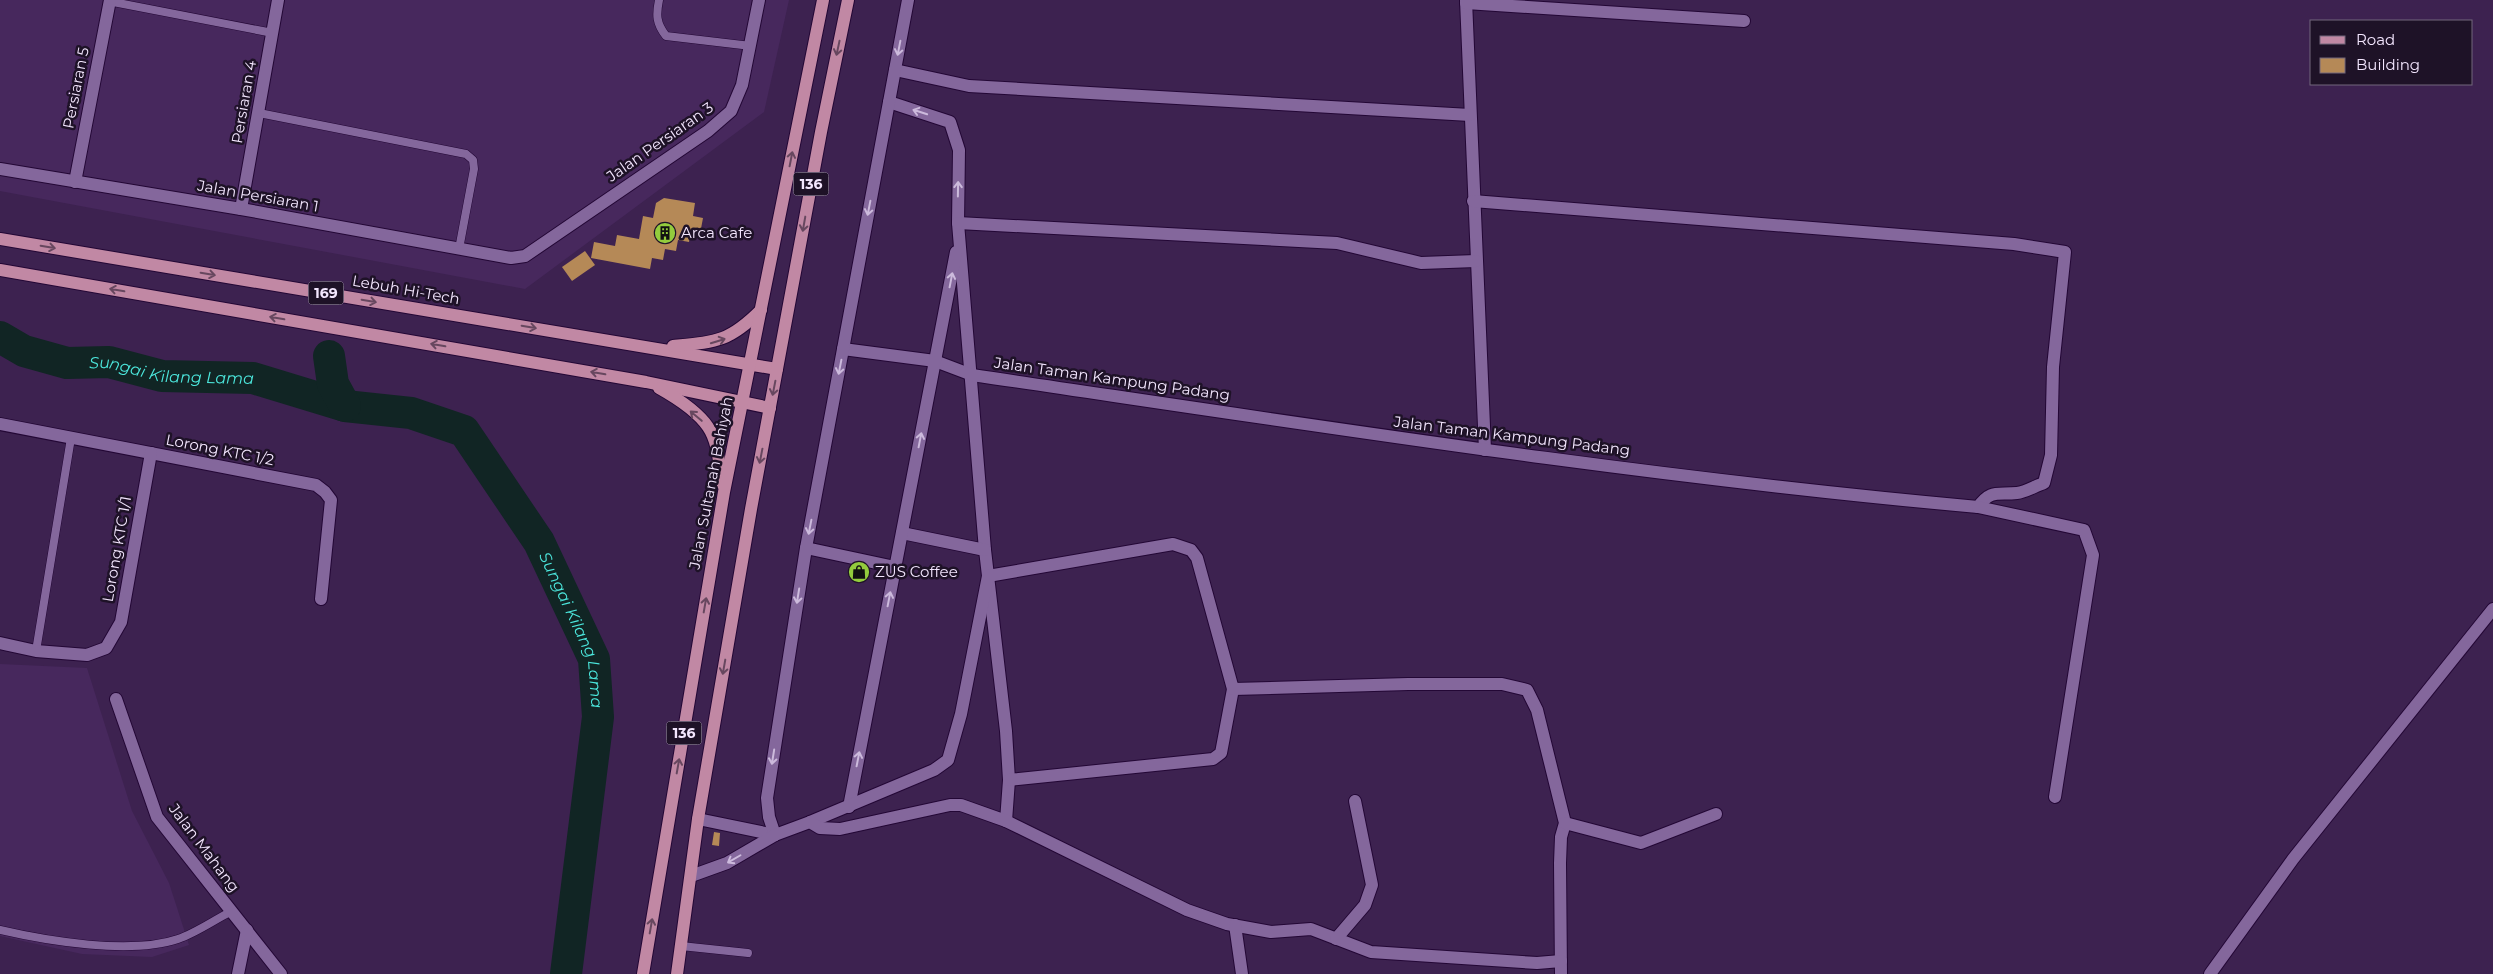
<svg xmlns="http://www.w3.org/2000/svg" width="2493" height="974" viewBox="0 0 2493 974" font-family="Montserrat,sans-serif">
  <rect width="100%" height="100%" fill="#3d2250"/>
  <g fill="#47285d">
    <polygon points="0,0 789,0 764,112 525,289 0,191"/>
    <polygon points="0,664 87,668 132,811 169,883 189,945 152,957 82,954 0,936"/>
  </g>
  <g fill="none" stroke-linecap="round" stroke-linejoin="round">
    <g stroke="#112524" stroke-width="32">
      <path id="s1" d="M0,337L24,351L67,363L109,362L162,376L253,378L345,406L411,413L464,431L539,542L594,659L598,717L566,974"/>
      <polyline points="329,356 333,384 345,406"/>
    </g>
  </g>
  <g fill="#b58957">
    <polygon points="664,198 695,203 693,216 703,218 700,234 691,232 689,242 678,240 676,251 665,249 663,260 652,258 650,269 591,258 594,242 615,246 617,235 639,239 643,216 653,218 656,203"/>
    <polygon points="585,251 595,265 572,281 562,267"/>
    <polygon points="714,832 720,833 719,846 712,845"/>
  </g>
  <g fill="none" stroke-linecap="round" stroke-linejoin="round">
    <g stroke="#230735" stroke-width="9">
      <g id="service">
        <path d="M659,0C656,15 656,23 666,36L751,46"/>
        <polyline points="108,1 273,33"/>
        <polyline points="259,113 466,154 473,160 474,169 459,249"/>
        <polyline points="36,651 71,438"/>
        <path d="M0,930C47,941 131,955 178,939C196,933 214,920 232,911"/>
        <polyline points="681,946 748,953"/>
      </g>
    </g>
    <g stroke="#230735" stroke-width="14">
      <g id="minor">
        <polyline points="1466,0 1485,450"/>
        <polyline points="1466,3 1744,21"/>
        <polyline points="895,70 969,86 1470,115"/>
        <polyline points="889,102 950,122 959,150 958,223 985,550 1006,731 1009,780 1006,821"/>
        <polyline points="0,169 241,209 511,258 525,256 708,131 731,111 742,85 759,0"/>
        <polyline points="75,182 110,0"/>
        <polyline points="241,209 278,0"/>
        <polyline points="958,223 1337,243 1421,263 1476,261"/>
        <path d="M843,349L935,361L972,375C1306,424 1641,477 1978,507C1991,489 1997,495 2017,493C2026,492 2035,486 2044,483L2051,455L2053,367L2065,252L2014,244L1473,201"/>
        <polyline points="0,424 316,485 325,492 331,500 321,599"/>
        <polyline points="1978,507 2084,530 2093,555 2055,797"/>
        <polyline points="902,533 985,550"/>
        <polyline points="806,548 895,567"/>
        <polyline points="0,643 36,651 87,655 106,648 121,622 151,453"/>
        <polyline points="116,699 157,817 281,974"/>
        <polyline points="1009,780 1213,759 1221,753 1233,689"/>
        <polyline points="849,807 956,252"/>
        <polyline points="698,819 775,835"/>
        <polyline points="810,822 934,770 948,760 961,714 988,576 1173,544 1191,550 1197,558 1233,689 1408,684 1502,684 1527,690 1537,710 1565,823 1561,837 1560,863 1561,974"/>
        <polyline points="1565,823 1641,843 1716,814"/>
        <polyline points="775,835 769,817 767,798 806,548 908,0"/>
        <polyline points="691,876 727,863 775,835 810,822 820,828 840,829 950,805 961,805 1006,821 1187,910 1227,924 1271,932 1311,929 1371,952 1537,963 1561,961"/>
        <polyline points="1235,925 1242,974"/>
        <polyline points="1336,939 1365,905 1372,885 1355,801"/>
        <polyline points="238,974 247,930"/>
        <polyline points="2210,974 2293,859 2493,609"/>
      </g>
    </g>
    <g stroke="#230735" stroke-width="14">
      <g id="primary">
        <polyline points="0,239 777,369"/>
        <polyline points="0,270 646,382 770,408"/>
        <path d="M673,346C716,342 729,342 761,310"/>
        <path d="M659,388C675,397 698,412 708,427C719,443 719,467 723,485"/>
        <polyline points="643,974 724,492 823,0"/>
        <polyline points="677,974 698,819 751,509 821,132 848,0"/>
      </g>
    </g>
    <use href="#service" stroke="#84679c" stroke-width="8"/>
    <use href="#minor" stroke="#84679c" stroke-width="12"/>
    <use href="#primary" stroke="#c188a4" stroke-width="12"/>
  </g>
  <defs><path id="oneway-shaft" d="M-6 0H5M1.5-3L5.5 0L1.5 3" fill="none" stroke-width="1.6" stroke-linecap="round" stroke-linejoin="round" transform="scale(1.25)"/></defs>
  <g stroke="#67475f">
    <use href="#oneway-shaft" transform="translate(838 48) rotate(102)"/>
    <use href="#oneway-shaft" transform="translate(791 159) rotate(-79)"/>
    <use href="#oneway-shaft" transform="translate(804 224) rotate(100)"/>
    <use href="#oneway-shaft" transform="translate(48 247) rotate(10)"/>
    <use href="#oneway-shaft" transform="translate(208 274) rotate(10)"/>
    <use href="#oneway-shaft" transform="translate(117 290) rotate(-170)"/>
    <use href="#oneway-shaft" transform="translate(369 301) rotate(10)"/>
    <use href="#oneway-shaft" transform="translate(277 318) rotate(-170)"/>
    <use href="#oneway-shaft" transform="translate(529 327) rotate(10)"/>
    <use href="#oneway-shaft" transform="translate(718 341) rotate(-17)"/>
    <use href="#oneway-shaft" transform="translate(438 345) rotate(-170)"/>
    <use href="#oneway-shaft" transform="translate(598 373) rotate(-170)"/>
    <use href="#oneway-shaft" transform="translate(774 388) rotate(101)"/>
    <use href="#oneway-shaft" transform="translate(696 416) rotate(-140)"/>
    <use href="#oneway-shaft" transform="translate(761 456) rotate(101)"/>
    <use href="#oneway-shaft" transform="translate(705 605) rotate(-80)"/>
    <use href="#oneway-shaft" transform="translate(724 667) rotate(100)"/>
    <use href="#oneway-shaft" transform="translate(678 766) rotate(-80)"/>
    <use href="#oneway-shaft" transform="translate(651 926) rotate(-80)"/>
  </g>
  <g stroke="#ccbadc">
    <use href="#oneway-shaft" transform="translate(899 48) rotate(101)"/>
    <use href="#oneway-shaft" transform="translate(920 112) rotate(-162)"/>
    <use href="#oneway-shaft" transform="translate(958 189) rotate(-89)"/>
    <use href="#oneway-shaft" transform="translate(869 208) rotate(101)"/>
    <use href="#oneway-shaft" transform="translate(951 280) rotate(-79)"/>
    <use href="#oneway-shaft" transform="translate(840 367) rotate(101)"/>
    <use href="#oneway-shaft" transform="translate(920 440) rotate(-79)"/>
    <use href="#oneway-shaft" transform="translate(810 527) rotate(101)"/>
    <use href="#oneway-shaft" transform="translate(798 596) rotate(99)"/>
    <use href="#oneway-shaft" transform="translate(889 599) rotate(-79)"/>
    <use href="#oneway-shaft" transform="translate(773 757) rotate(99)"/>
    <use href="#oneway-shaft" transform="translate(858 759) rotate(-79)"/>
    <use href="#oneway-shaft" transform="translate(734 859) rotate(150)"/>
  </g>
  <defs>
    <g id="building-disc" transform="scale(1.125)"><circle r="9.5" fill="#93cc3d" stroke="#1e1227"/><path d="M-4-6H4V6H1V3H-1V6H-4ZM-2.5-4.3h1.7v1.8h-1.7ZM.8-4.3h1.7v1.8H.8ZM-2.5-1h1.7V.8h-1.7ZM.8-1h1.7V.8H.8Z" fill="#111"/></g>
    <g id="shop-disc" transform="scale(1.125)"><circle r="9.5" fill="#93cc3d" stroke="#1e1227"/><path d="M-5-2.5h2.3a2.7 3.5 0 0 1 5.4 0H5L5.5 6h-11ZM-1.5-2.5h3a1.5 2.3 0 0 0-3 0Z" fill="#111"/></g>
  </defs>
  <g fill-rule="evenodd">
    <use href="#building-disc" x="665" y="233"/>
    <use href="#shop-disc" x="859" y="572"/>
  </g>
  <g text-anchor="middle" stroke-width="5" stroke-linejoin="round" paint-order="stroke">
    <g fill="#1e1227" stroke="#b3a6be" stroke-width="1">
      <rect x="793.5" y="172.5" width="35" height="23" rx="4"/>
      <rect x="308.5" y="281.5" width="35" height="23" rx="4"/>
      <rect x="666.5" y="721.5" width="35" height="23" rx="4"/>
    </g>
    <g font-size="14" font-weight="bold" fill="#f3e6fe">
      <text x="811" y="189">136</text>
      <text x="326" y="298">169</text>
      <text x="684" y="738">136</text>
    </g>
    <g font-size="15" fill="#f3e6fe" stroke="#1e1227">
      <text transform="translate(76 88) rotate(-79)" y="5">Persiaran 5</text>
      <text transform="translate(244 102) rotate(-80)" y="5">Persiaran 4</text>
      <text transform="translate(660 142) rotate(-35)" y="5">Jalan Persiaran 3</text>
      <text transform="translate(258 196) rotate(10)" y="5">Jalan Persiaran 1</text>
      <text transform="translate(406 290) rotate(10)" y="5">Lebuh Hi-Tech</text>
      <text transform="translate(1112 379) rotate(8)" y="5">Jalan Taman Kampung Padang</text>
      <text transform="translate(1512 436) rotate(7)" y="5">Jalan Taman Kampung Padang</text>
      <text transform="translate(220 450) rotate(11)" y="5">Lorong KTC 1/2</text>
      <text transform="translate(711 483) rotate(-79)" y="5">Jalan Sultanah Bahiyah</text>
      <text transform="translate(117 549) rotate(-80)" y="5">Lorong KTC 1/1</text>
      <text transform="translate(204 848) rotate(53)" y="5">Jalan Mahang</text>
    </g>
    <g font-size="15" fill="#f3e6fe" stroke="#1e1227" text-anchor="start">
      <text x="681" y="238">Arca Cafe</text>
      <text x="875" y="577">ZUS Coffee</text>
    </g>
    <g font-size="16" font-style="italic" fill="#4ce7dd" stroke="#1e1227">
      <text dy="6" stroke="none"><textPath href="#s1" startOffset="178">Sungai Kilang Lama</textPath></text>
      <text dy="6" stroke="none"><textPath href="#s1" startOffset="708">Sungai Kilang Lama</textPath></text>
    </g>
  </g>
  <rect x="2310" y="20" width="162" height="65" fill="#1e1227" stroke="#73677d"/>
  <rect x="2320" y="36" width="25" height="8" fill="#c188a4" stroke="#73677d"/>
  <text x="2356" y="45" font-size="15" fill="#f3e6fe">Road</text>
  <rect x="2320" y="58" width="25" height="15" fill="#b58957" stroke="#73677d"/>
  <text x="2356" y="70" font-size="15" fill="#f3e6fe">Building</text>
</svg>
